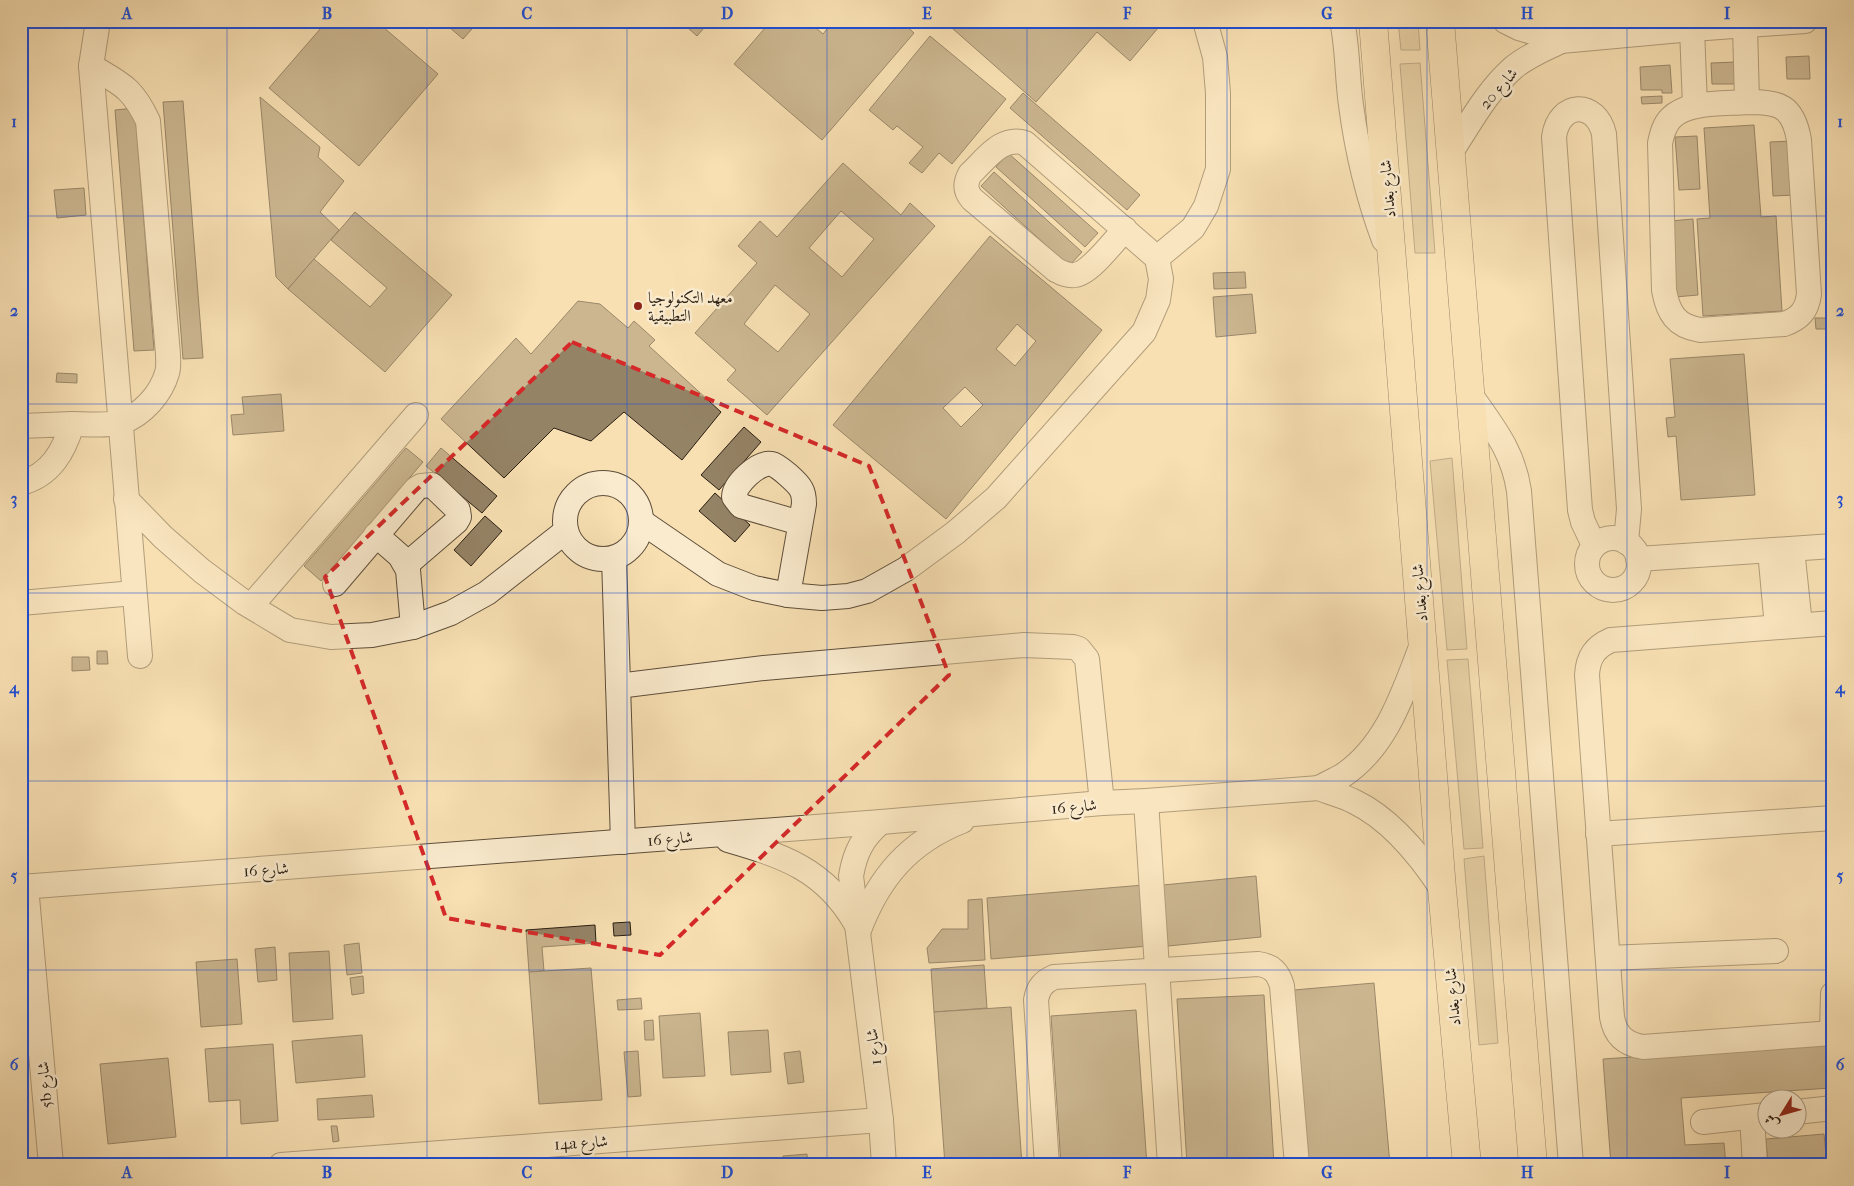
<svg xmlns="http://www.w3.org/2000/svg" width="1854" height="1186" viewBox="0 0 1854 1186" font-family="'IM FELL French Canon',Amiri,serif">
  <rect width="100%" height="100%" fill="#f8e0b3"/>
  <filter id="stains"><feTurbulence type="fractalNoise" baseFrequency=".004" numOctaves="4"/><feColorMatrix values="0 0 0 0 .2 0 0 0 0 .09 0 0 0 0 .02 0 0 0 .5 -.17"/></filter>
  <radialGradient id="worn" r=".72"><stop offset=".6" stop-color="#630" stop-opacity="0"/><stop offset="1" stop-color="#630" stop-opacity=".3"/></radialGradient>
  <g fill="#d5bf98" stroke="#806e55">
    <polygon points="1398,21 1418,21 1420,50 1401,50"/>
    <polygon points="1420,63 1435,253 1415,253 1400,64"/>
    <polygon points="1452,458 1467,649 1447,650 1430,461"/>
    <polygon points="1468,659 1483,848 1464,849 1447,660"/>
    <polygon points="1484,856 1498,1043 1479,1045 1464,859"/>
  </g>
  <g fill="#958366" stroke="#2a1e12" fill-rule="evenodd">
    <polygon points="327,21 376,21 438,74 359,166 269,88"/>
    <polygon points="442,21 479,21 463,39"/>
    <polygon points="680,21 710,21 697,36"/>
    <polygon points="771,21 808,21 823,34 833,21 901,21 914,33 822,140 734,64"/>
    <polygon points="944,21 1164,21 1130,61 1097,32 1036,102"/>
    <polygon points="930,36 1006,99 952,164 939,153 922,173 909,163 923,147 897,126 893,130 869,110"/>
    <polygon points="1809,56 1810,79 1787,79 1786,57"/>
    <polygon points="1736,62 1737,84 1712,84 1711,63"/>
    <polygon points="1670,65 1672,93 1662,93 1662,90 1641,90 1640,67"/>
    <polygon points="1023,93 1140,195 1127,210 1010,108"/>
    <polygon points="1662,96 1662,103 1642,104 1641,97"/>
    <polygon points="260,97 320,147 318,157 344,181 320,212 339,230 288,289 276,277"/>
    <polygon points="183,101 203,358 183,359 163,102"/>
    <polygon points="135,108 154,350 134,351 115,110"/>
    <polygon points="1754,125 1761,217 1776,216 1782,311 1703,316 1697,219 1710,218 1704,128"/>
    <polygon points="1697,136 1700,189 1679,190 1675,137"/>
    <polygon points="1792,141 1795,195 1773,196 1770,142"/>
    <polygon points="1008,153 1098,233 1085,247 996,167"/>
    <path d="M843,163L901,215L910,203L935,226L767,415L727,380L736,370L695,333L757,263L738,246L760,221L777,237ZM841,211L874,239L842,277L809,248ZM775,285L810,314L778,352L744,324Z"/>
    <polygon points="994,172 1082,252 1069,266 981,186"/>
    <polygon points="84,188 86,215 57,218 54,190"/>
    <polygon points="355,212 452,295 385,372 288,289 314,259 370,307 387,288 331,240"/>
    <polygon points="1693,219 1698,295 1675,297 1670,221"/>
    <path d="M990,236L1102,330L946,519L833,425ZM1017,324L1036,341L1015,366L996,349ZM965,387L983,405L961,427L943,408Z"/>
    <polygon points="1245,272 1246,288 1214,289 1213,273"/>
    <polygon points="1252,294 1256,333 1216,337 1213,297"/>
    <polygon points="578,301 600,304 628,328 634,321 655,340 649,346 721,412 682,460 624,412 591,441 554,428 504,478 441,419 516,338 531,354"/>
    <polygon points="1815,318 1827,318 1828,329 1816,329"/>
    <polygon points="1744,354 1755,495 1681,500 1676,436 1668,437 1666,418 1675,417 1670,359"/>
    <polygon points="57,373 77,374 77,383 56,382"/>
    <polygon points="281,394 284,431 233,435 231,415 244,414 242,397"/>
    <polygon points="744,427 761,442 719,490 701,475"/>
    <polygon points="406,448 423,462 321,581 304,566"/>
    <polygon points="441,448 497,496 482,513 426,466"/>
    <polygon points="715,493 750,525 735,542 699,511"/>
    <polygon points="485,516 502,531 471,566 454,550"/>
    <polygon points="97,651 107,651 108,664 97,664"/>
    <polygon points="72,657 89,657 90,670 72,671"/>
    <polygon points="1256,876 1261,937 1168,946 1163,885"/>
    <polygon points="1144,885 1149,946 991,959 987,898"/>
    <polygon points="982,899 985,960 929,963 927,948 942,929 968,929 968,900"/>
    <polygon points="630,922 631,935 614,936 613,923"/>
    <polygon points="595,925 596,943 542,947 544,971 529,972 526,930"/>
    <polygon points="359,943 362,973 347,975 344,945"/>
    <polygon points="275,947 277,980 258,982 255,949"/>
    <polygon points="329,951 333,1019 293,1022 289,953"/>
    <polygon points="237,959 242,1024 201,1027 196,962"/>
    <polygon points="984,965 987,1008 934,1012 931,969"/>
    <polygon points="591,968 602,1100 539,1104 529,972"/>
    <polygon points="363,976 364,993 352,995 350,978"/>
    <polygon points="1374,983 1390,1165 1309,1165 1294,990"/>
    <polygon points="1264,995 1274,1165 1187,1165 1177,999"/>
    <polygon points="641,998 642,1009 618,1010 617,1000"/>
    <polygon points="1011,1007 1022,1165 945,1165 934,1012"/>
    <polygon points="1136,1010 1147,1165 1061,1165 1051,1016"/>
    <polygon points="700,1013 705,1076 663,1078 659,1016"/>
    <polygon points="653,1020 654,1040 645,1040 644,1021"/>
    <polygon points="768,1030 771,1072 731,1075 728,1032"/>
    <polygon points="362,1035 365,1077 296,1083 292,1041"/>
    <polygon points="273,1044 278,1121 241,1124 240,1100 209,1102 205,1049"/>
    <polygon points="1828,1044 1831,1088 1681,1098 1685,1145 1724,1143 1726,1165 1611,1165 1603,1059"/>
    <polygon points="638,1051 641,1096 628,1097 624,1052"/>
    <polygon points="800,1051 804,1082 788,1084 784,1053"/>
    <polygon points="168,1058 176,1137 108,1144 100,1064"/>
    <polygon points="372,1095 374,1117 318,1120 317,1099"/>
    <polygon points="331,1126 337,1126 339,1141 333,1142"/>
    <polygon points="1824,1134 1827,1165 1768,1165 1766,1139"/>
    <polygon points="807,1154 808,1165 783,1165 783,1156"/>
  </g>
  <g fill="none" stroke-linecap="round" stroke-linejoin="round">
    <g stroke="#5e4e3a" stroke-width="26">
      <g id="minor">
        <polyline points="98,21 91,66 140,656"/>
        <path d="M1342,21C1348,48 1347,78 1351,105C1357,151 1368,197 1384,240"/>
        <polyline points="1505,21 1519,28 1561,41 1692,29 1805,21"/>
        <polyline points="1745,26 1747,102"/>
        <polyline points="1692,29 1695,106"/>
        <path d="M1747,102C1779,102 1793,105 1799,140L1809,294C1807,311 1799,319 1784,324L1700,330C1676,326 1668,313 1664,290L1660,143C1662,134 1664,125 1671,118C1687,101 1726,104 1747,102Z"/>
        <path d="M1451,152C1470,123 1487,91 1513,68C1527,56 1545,49 1561,41"/>
        <polyline points="1157,258 1193,228 1206,206 1218,169 1218,93 1215,57 1205,21"/>
        <path d="M1470,394C1492,426 1513,450 1519,491L1571,1165"/>
        <path d="M72,424C84,424 112,426 122,422C143,414 161,394 167,373C169,367 168,360 168,354L148,121C132,87 121,84 91,66"/>
        <path d="M21,426L72,424C64,451 51,475 21,483"/>
        <circle cx="603" cy="521" r="38"/>
        <polyline points="126,499 163,537 202,571 245,603 290,630 331,637 372,635 413,627 451,613 487,593 566,531"/>
        <path d="M642,522L718,574L754,588L788,595L822,598L848,596L867,591L906,569L955,533L996,498L1144,332L1158,300L1161,279L1157,258L1025,143C1002,135 986,159 970,174C965,183 965,191 972,199L1056,270C1062,273 1068,276 1075,275C1090,273 1114,241 1125,229"/>
        <polyline points="376,535 400,556 408,570 413,627"/>
        <circle cx="1613" cy="564" r="26"/>
        <path d="M1594,545L1583,522L1580,510L1554,137C1559,101 1596,100 1604,134L1629,509L1626,542"/>
        <polyline points="1792,549 1800,625"/>
        <polyline points="1770,551 1777,627"/>
        <polyline points="614,558 623,842"/>
        <polyline points="1638,559 1833,546"/>
        <polyline points="335,584 416,489 421,486 432,485 458,510 459,517 456,522 406,565"/>
        <path d="M788,595L804,504C804,499 804,494 801,489C798,483 778,465 772,464C758,461 734,485 734,497L741,506L800,523"/>
        <polyline points="21,603 134,593"/>
        <polyline points="251,606 416,415"/>
        <path d="M1833,623L1611,640C1595,647 1588,657 1587,675L1612,1017C1615,1035 1625,1044 1643,1047L1833,1033"/>
        <polyline points="618,686 764,668 1024,645 1073,647 1079,649 1087,659 1102,803"/>
        <path d="M1319,788C1330,793 1344,796 1355,802C1390,819 1421,857 1442,889"/>
        <polyline points="1146,801 1170,1165"/>
        <path d="M881,822C863,837 855,852 851,876L881,1120L884,1165"/>
        <polyline points="1598,834 1833,818"/>
        <path d="M728,840C783,856 824,869 855,922"/>
        <polyline points="26,886 51,1165"/>
        <path d="M21,887L881,822L1102,803L1146,801L1319,788C1326,784 1335,780 1342,776C1388,746 1404,690 1423,642"/>
        <path d="M859,930C879,877 909,842 962,821"/>
        <polyline points="1608,958 1776,951"/>
        <polyline points="1832,1034 1833,994"/>
        <polyline points="1796,1112 1833,1108"/>
        <polyline points="1752,1117 1755,1165"/>
        <polyline points="1703,1122 1766,1115"/>
        <polyline points="281,1165 881,1120"/>
        <path d="M1047,1165L1036,1000C1038,988 1043,982 1054,977L1258,964C1272,966 1278,972 1282,986L1297,1165"/>
      </g>
    </g>
    <g stroke="#2a1e12" stroke-width="29">
      <g id="major">
        <polyline points="1373,21 1442,889 1467,1165"/>
        <polyline points="1440,21 1533,1165"/>
      </g>
    </g>
    <use href="#minor" stroke="#faebce" stroke-width="24"/>
    <use href="#major" stroke="#f8e0b3" stroke-width="28"/>
  </g>
  <path d="M0 0H1854V1186H0ZM572,342L869,466L949,675L660,955L446,918L325,577Z" fill="#f8e0b3" fill-opacity=".55" fill-rule="evenodd"/>
  <path fill="none" stroke="#d62828" stroke-width="4" stroke-dasharray="10 6" stroke-linejoin="round" d="M572,342L869,466L949,675L660,955L446,918L325,577Z"/>
  <path fill="none" stroke="#1d4ed8" stroke-width="1" stroke-opacity="0.55" d="M227,21V1165M427,21V1165M627,21V1165M827,21V1165M1027,21V1165M1227,21V1165M1427,21V1165M1627,21V1165M21,216H1833M21,404H1833M21,593H1833M21,781H1833M21,970H1833"/>
  <circle fill="#8f2418" stroke="#faebce" stroke-width="2" cx="638" cy="306" r="5"/>
  <g text-anchor="middle" stroke-width="5" stroke-linejoin="round" paint-order="stroke">
    <g font-size="16" fill="#2a1e12" stroke="#faebce">
      <text transform="translate(1498 88) rotate(-49)" y="6">شارع 20</text>
      <text transform="translate(1387 189) rotate(-95)" y="6">شارع بغداد</text>
      <text transform="translate(1419 593) rotate(-95)" y="6">شارع بغداد</text>
      <text transform="translate(1074 806) rotate(-5)" y="6">شارع 16</text>
      <text transform="translate(670 838) rotate(-5)" y="6">شارع 16</text>
      <text transform="translate(266 869) rotate(-4)" y="6">شارع 16</text>
      <text transform="translate(1452 997) rotate(-95)" y="6">شارع بغداد</text>
      <text transform="translate(873 1047) rotate(-97)" y="6">شارع 1</text>
      <text transform="translate(44 1085) rotate(-95)" y="6">5b شارع</text>
      <text transform="translate(581 1142) rotate(-4)" y="6">14a شارع</text>
    </g>
    <g font-size="16" fill="#2a1e12" stroke="#faebce" text-anchor="start">
      <text x="648" y="303">معهد التكنولوجيا<tspan x="648" dy="18">التطبيقية</tspan></text>
    </g>
  </g>
  <rect width="1854" height="1186" fill="none" stroke="#f8e0b3" stroke-width="55"/>
  <g transform="translate(1782 1114) rotate(233)"><circle r="24" fill="#faebce" stroke="#a79983"/>
  <path d="M0-4L9 19L0 12L-9 19Z" fill="#8f2418"/>
  <text y="-8" font-size="14" font-weight="bold" text-anchor="middle" fill="#2a1e12">ش</text>
  </g>
  <rect x="28" y="28" width="1798" height="1130" fill="none" stroke="#1d4ed8" stroke-width="2"/>
  <g font-size="16" text-anchor="middle" font-weight="bold" fill="#1d4ed8">
    <text x="127" y="19">A</text>
    <text x="327" y="19">B</text>
    <text x="527" y="19">C</text>
    <text x="727" y="19">D</text>
    <text x="927" y="19">E</text>
    <text x="1127" y="19">F</text>
    <text x="1327" y="19">G</text>
    <text x="1527" y="19">H</text>
    <text x="1727" y="19">I</text>
    <text x="14" y="127">1</text>
    <text x="1840" y="127">1</text>
    <text x="14" y="316">2</text>
    <text x="1840" y="316">2</text>
    <text x="14" y="504">3</text>
    <text x="1840" y="504">3</text>
    <text x="14" y="693">4</text>
    <text x="1840" y="693">4</text>
    <text x="14" y="881">5</text>
    <text x="1840" y="881">5</text>
    <text x="14" y="1070">6</text>
    <text x="1840" y="1070">6</text>
    <text x="127" y="1178">A</text>
    <text x="327" y="1178">B</text>
    <text x="527" y="1178">C</text>
    <text x="727" y="1178">D</text>
    <text x="927" y="1178">E</text>
    <text x="1127" y="1178">F</text>
    <text x="1327" y="1178">G</text>
    <text x="1527" y="1178">H</text>
    <text x="1727" y="1178">I</text>
  </g>
  <rect width="100%" height="100%" filter="url(#stains)"/>
  <rect width="100%" height="100%" fill="url(#worn)"/>
</svg>
